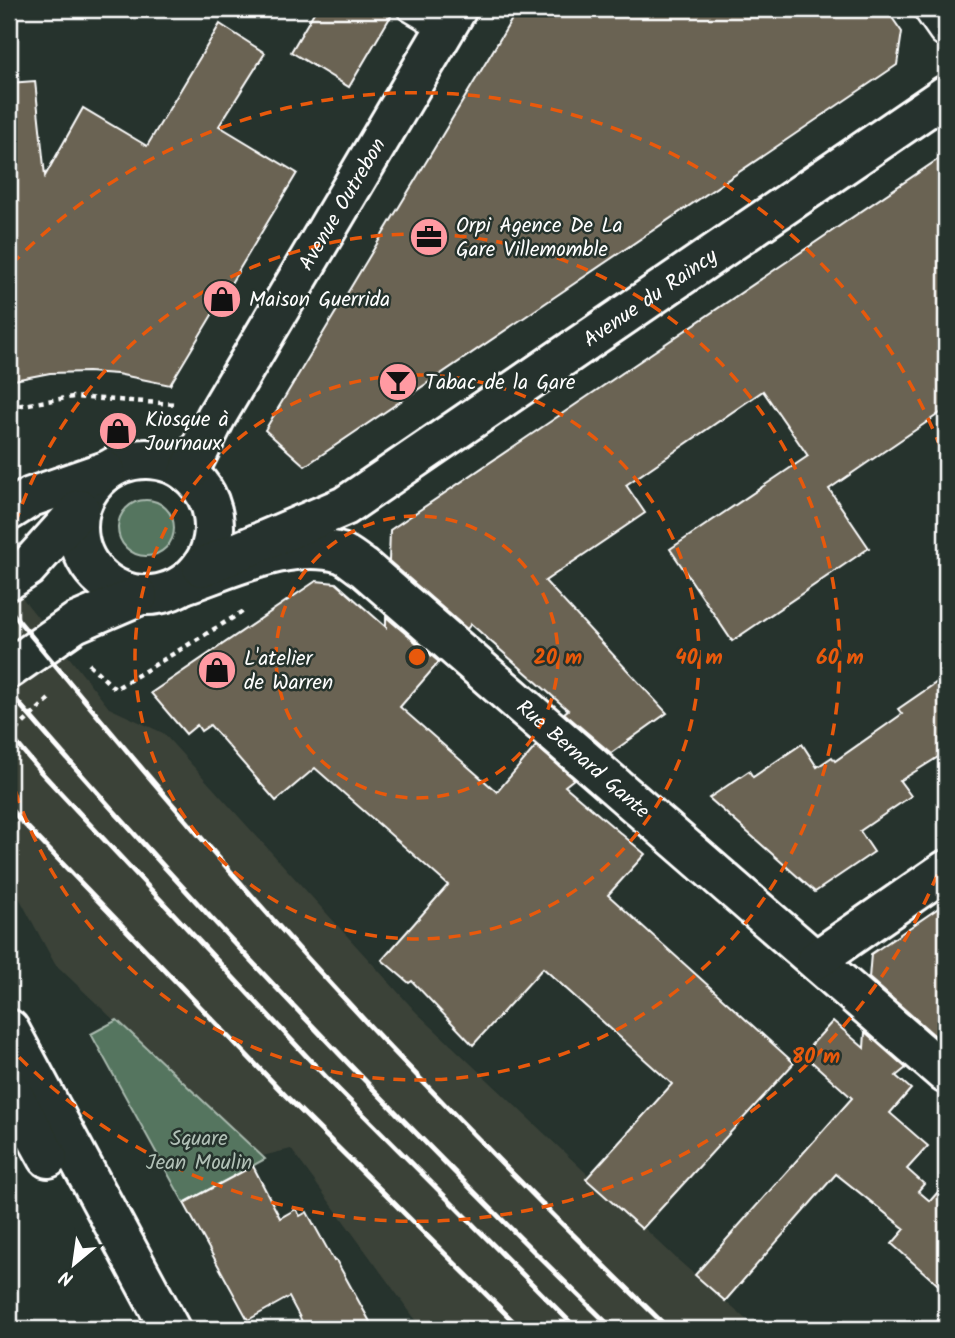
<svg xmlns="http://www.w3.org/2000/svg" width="955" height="1338" viewBox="0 0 955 1338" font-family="Kalam,sans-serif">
  <rect width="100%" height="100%" fill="#26332d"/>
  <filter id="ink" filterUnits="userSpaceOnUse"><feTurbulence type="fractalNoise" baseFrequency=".0143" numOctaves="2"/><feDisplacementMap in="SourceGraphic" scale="14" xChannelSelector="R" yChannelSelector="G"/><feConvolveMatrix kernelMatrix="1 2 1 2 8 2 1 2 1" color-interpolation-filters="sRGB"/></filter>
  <g filter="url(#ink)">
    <polygon fill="#3b4238" points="9,581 109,708 163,733 416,1012 679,1261 757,1329 426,1329 415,1319 291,1149 258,1157 55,964 9,879 11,834 9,831"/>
    <g fill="#54755f" stroke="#aabaaf" stroke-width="2">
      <circle cx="146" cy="528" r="28"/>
      <polygon points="117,1020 265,1159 184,1203 91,1034"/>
    </g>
    <g fill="#6b6453" stroke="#fff" stroke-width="2">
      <polygon points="316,9 395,9 349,87 291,52"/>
      <polygon points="518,9 886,9 902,32 897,65 305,466 265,430"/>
      <polygon points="220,24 265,53 219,126 297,173 170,385 117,374 88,372 50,373 9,381 9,83 35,81 45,176 83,108 147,146"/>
      <polygon points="946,154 946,409 829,489 869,548 732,641 670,549 808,456 763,391 626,485 645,513 545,581 667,713 611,753 564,713 568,710 471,624 467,629 389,561 390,530"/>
      <polygon points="316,581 336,583 386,627 386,617 439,662 400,707 497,792 536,746 574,779 565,786 645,854 608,895 794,1063 642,1229 586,1179 672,1084 543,968 473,1045 412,981 409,983 382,960 448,885 315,768 276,801 210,725 201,731 197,725 186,734 151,693"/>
      <polygon points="946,676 946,752 900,781 911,796 860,831 874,852 815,892 709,798 749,771 753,777 802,744 817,767 832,757 835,761 902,714 898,709"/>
      <polygon points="946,903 946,1037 941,1041 869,978 871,954"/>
      <polygon points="833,1021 864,1048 865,1032 906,1068 896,1076 911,1089 890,1113 928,1146 907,1169 924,1184 918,1191 930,1201 946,1183 946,1292 892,1244 905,1229 836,1174 725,1301 695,1275 852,1098 803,1054"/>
      <polygon points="253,1166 280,1218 296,1209 300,1216 307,1212 334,1261 336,1260 374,1329 306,1329 289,1297 248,1320 184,1203"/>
    </g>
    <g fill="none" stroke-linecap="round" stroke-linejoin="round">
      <g stroke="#fff" stroke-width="28">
        <polyline id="service" points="409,9 444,30"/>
      </g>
      <g stroke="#fff" stroke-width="40">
        <polyline id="pedestrian" points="932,9 946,29"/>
      </g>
      <g stroke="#fff" stroke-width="44">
        <g id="minor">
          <path id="s1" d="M184,584C232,568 291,538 341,553C349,556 356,563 364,568L946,1074"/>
          <polyline points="816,960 946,870"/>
        </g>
      </g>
      <g stroke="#fff" stroke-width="44">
        <g id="tertiary">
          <polyline points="9,1029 170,1329"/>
          <polyline points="9,1087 48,1158"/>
        </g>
      </g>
      <g stroke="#fff" stroke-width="44">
        <g id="secondary">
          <circle cx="146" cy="527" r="68"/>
          <path id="s2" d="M188,473L216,417L457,9"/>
          <polyline points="9,511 31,497 106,471"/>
          <path id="s3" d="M202,567L345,506L946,95"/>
          <polyline points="9,580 27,568 80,509"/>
          <polyline points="9,669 75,623 138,596"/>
        </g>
      </g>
      <g stroke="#fff" stroke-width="4.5" stroke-dasharray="5 5" stroke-linecap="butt">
        <polyline points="9,407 73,397 175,404"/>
        <polyline points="89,664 115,689 244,611"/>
        <polyline points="9,737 50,698"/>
      </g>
      <use href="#service" stroke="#26332d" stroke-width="23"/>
      <use href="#pedestrian" stroke="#26332d" stroke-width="35"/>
      <use href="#minor" stroke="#26332d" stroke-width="38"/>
      <use href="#tertiary" stroke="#26332d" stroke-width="38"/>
      <use href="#secondary" stroke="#26332d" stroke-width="38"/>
      <g stroke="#fff" stroke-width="5">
        <path d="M9,609C130,756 252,901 383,1040C476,1138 572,1235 669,1329"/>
        <path d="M9,692C200,913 403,1125 613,1329"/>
        <polyline points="9,734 40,771 326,1077 577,1329"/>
        <polyline points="9,808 286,1096 521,1329"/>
      </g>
    </g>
  </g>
  <g fill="none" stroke="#e8590c" stroke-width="3.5" stroke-dasharray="12 9">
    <circle cx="417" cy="657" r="141"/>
    <circle cx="417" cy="657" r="282"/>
    <path d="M9 544A423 423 0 1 1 9 770"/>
    <path d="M945 855A564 564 0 0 1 11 1049M11 265A564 564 0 0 1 945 459"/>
  </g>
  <defs>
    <g id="office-disc" transform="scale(2.0125)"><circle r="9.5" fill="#ff9aa2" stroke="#26332d"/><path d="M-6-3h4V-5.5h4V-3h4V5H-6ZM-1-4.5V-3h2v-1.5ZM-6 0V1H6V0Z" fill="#111"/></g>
    <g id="shop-disc" transform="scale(2.0125)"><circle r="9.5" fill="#ff9aa2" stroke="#26332d"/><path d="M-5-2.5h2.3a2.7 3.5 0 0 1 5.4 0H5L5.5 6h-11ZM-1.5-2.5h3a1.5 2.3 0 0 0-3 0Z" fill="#111"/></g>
    <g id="bar-disc" transform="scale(2.0125)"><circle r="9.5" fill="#ff9aa2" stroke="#26332d"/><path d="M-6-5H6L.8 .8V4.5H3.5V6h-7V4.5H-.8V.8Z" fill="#111"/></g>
  </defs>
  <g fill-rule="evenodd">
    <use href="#office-disc" x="429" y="237"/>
    <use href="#shop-disc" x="222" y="299"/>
    <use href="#bar-disc" x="398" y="382"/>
    <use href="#shop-disc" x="118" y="431"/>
    <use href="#shop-disc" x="217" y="670"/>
  </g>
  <g text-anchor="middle" stroke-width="5" stroke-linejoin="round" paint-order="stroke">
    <g font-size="21" fill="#fff" stroke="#26332d">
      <text dy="7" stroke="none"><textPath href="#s2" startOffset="310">Avenue Outrebon</textPath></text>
      <text dy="7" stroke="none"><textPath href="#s3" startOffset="525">Avenue du Raincy</textPath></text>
      <text dy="7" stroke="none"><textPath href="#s1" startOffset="481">Rue Bernard Gante</textPath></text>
    </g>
    <g font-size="21" fill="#fff" stroke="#26332d" text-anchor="start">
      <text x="456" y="232">Orpi Agence De La<tspan x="456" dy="24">Gare Villemomble</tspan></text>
      <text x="249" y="306">Maison Guerrida</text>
      <text x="425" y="389">Tabac de la Gare</text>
      <text x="145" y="426">Kiosque à<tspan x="145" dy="24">Journaux</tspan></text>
      <text x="244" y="665">L'atelier<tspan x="244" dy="24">de Warren</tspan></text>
    </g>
    <g font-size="21" fill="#b2c1b7" stroke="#26332d">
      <text x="199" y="1145">Square<tspan x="199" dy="24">Jean Moulin</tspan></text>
    </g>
  </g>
  <circle cx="417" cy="657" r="10" fill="#e8590c" stroke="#26332d" stroke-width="3.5"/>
  <g font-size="21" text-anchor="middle" font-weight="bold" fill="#e8590c" stroke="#26332d" stroke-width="5" stroke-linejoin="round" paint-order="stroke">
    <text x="558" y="664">20 m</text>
    <text x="699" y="664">40 m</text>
    <text x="840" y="664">60 m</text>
    <text x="816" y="1063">80 m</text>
  </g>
  <rect width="955" height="1338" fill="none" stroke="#26332d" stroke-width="35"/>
  <rect x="18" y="18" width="920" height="1303" fill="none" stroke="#fff" stroke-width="2.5" filter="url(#ink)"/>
  <g transform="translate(74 1264) rotate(209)" stroke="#26332d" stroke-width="5" paint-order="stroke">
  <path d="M0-5L12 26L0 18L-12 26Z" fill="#ffffff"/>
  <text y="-10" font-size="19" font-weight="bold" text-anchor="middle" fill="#ffffff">N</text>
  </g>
</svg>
